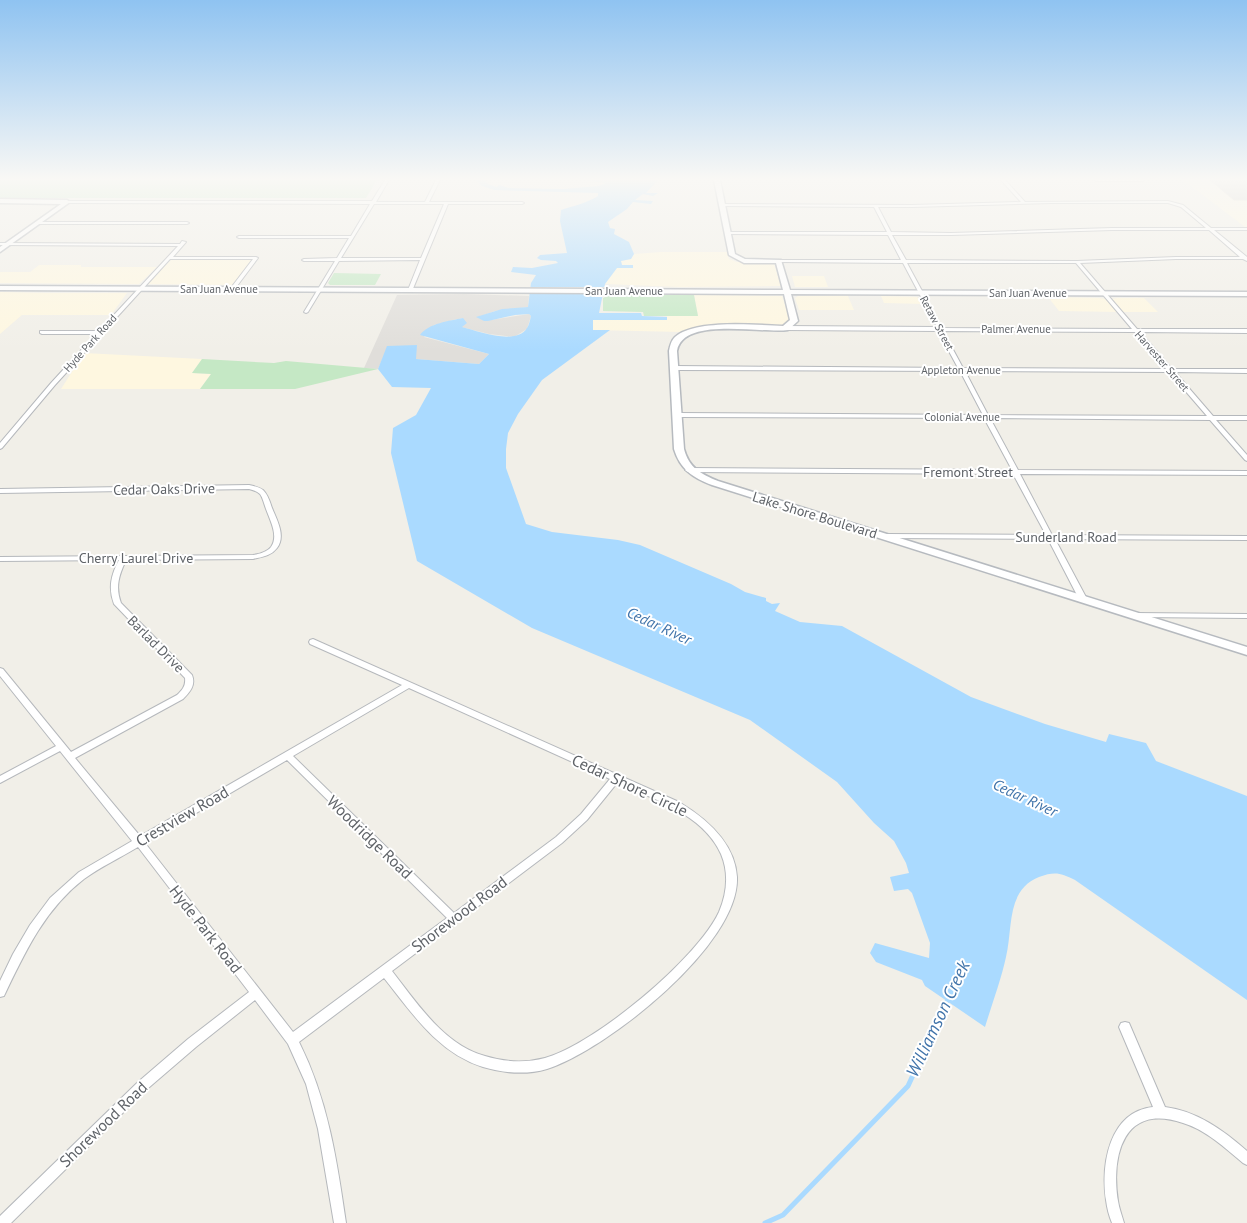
<svg xmlns="http://www.w3.org/2000/svg" width="1247" height="1223" viewBox="0 0 1247 1223" font-family="'PT Sans',sans-serif">
  <rect width="100%" height="100%" fill="#f1efe8"/>
  <g fill="#fef7e0">
    <polygon points="1183,180 1247,180 1247,227 1245,227"/>
    <polygon points="661,252 727,252 729,259 737,262 768,262 774,264 781,286 680,287 605,284 617,268 629,268 633,265 622,265 621,261 631,259 634,254"/>
    <polygon points="172,259 252,259 233,285 147,284"/>
    <polygon points="39,265 81,265 81,267 157,267 139,284 0,283 0,272 30,272"/>
    <polygon points="792,276 824,276 828,287 795,287"/>
    <polygon points="0,292 46,293 127,293 111,315 22,315 0,334"/>
    <polygon points="694,295 782,296 790,321 785,324 775,326 699,327 681,332 592,330 593,320 666,320 667,316 698,316"/>
    <polygon points="798,296 848,296 854,310 799,310 795,298"/>
    <polygon points="881,296 917,297 924,304 884,303"/>
    <polygon points="1048,297 1099,298 1106,299 1117,312 1059,311"/>
    <polygon points="1117,298 1144,298 1158,312 1123,312 1112,299"/>
    <polygon points="84,353 202,359 192,373 211,374 200,389 61,389"/>
  </g>
  <polygon fill="#e0deda" points="464,294 529,296 528,307 495,311 484,315 484,321 529,314 531,316 527,329 514,337 489,334 461,327 463,318 453,320 434,325 424,337 489,354 479,364 416,359 388,346 378,369 364,368 397,295"/>
  <g fill="#c5e8c5">
    <polygon points="0,180 377,180 366,198 0,198"/>
    <polygon points="334,273 381,274 375,285 330,285 328,283"/>
    <polygon points="610,295 694,295 698,316 644,316 643,312 603,311 603,298"/>
    <polygon points="202,359 274,363 286,361 378,369 295,389 200,389 211,374 192,373"/>
  </g>
  <path fill="#aadaff" d="M476,180H484L488,184L497,187L499,185L509,188L563,189L599,186L606,183L585,180H658L646,193H658L653,196L643,194L635,200L653,201L651,204L633,202L627,209L608,222L610,228L615,229L614,234L629,242L634,254L631,259L621,261L622,265H633V268H617L605,284L599,313H641L642,316L667,317V320H593V330H610L542,380L518,414L508,433L506,449V468L526,524L552,532L618,540L640,545L731,584L745,592L766,598V601L772,604L780,603L775,611L800,622L842,626L971,697L1045,724L1106,742L1109,734L1146,743L1156,761L1247,796V1000L1075,880C1061,873 1055,871 1039,877C1006,890 1013,928 1006,957C1001,980 992,1004 985,1027L925,986L922,980L876,962L870,953L875,943L929,958L930,943L912,893L908,889L894,891L890,877L909,873L906,863L894,841L874,823L837,782L750,720L532,628L417,561L391,453L393,428L416,415L431,388L392,387L378,369L387,346L417,345L416,359L479,364L489,354L420,335C429,323 449,321 463,318L467,323L462,327C478,331 516,346 527,328C529,325 530,320 531,316L529,314L515,315L488,321H484L476,317L502,309L528,307L531,283L536,275L511,272L513,267L532,268L558,263L556,261L541,260L537,258L540,255L567,253L560,221L561,210C573,206 587,203 598,196V193L494,190L482,186Z"/>
  <polygon fill="#f1efe8" points="528,287 607,287 606,294 527,294"/>
  <g fill="none" stroke-linecap="round" stroke-linejoin="round">
    <polyline stroke="#aadaff" stroke-width="5" points="765,1223 783,1215 908,1086 949,997"/>
  </g>
  <polygon fill="#cccac5" stroke="#d6d1c6" points="1210,180 1247,180 1247,200 1234,200"/>
  <g fill="none" stroke-linecap="round" stroke-linejoin="round">
    <g stroke="#b5b8bc" stroke-width="2">
      <g id="street">
        <path d="M385,180H389L376,202H425L436,180H440L429,202H522L524,203L522,204H448L412,291L408,290L420,260L339,261L308,312L306,313L304,312L335,261H304L302,260L304,259L337,258L349,238H239L237,237L239,236H351L370,204L67,203L65,202L67,201H372ZM374,204H444L421,258H341Z"/>
        <path d="M1001,180H1005L1025,202L1168,201L1183,205L1211,228H1247V230H1214L1247,257V261L1243,259H1176L1080,263L1137,329H1247V333L1140,332L1172,369H1247V373L1175,372L1213,416H1247V420H1216L1247,455V461L1245,460L1210,420L990,418L1018,470L1247,471V475L1020,474L1052,535L1247,536V540L1055,539L1087,599L1083,601L1079,599L1048,539L887,538L884,536L887,534L1046,535L1013,474L688,472L685,470L688,468L1012,470L984,418L677,417L674,415L677,413L983,415L960,371L674,370L671,368L674,366L958,368L938,331L785,330L782,328L785,326L937,327L903,263L779,262L777,261L779,260H901L888,235L728,234L726,233L728,232H887L874,207L722,206L720,205L722,204L912,205L1021,202ZM1051,203H1168L1181,207L1206,228H1112L951,233L891,232L878,207H912ZM1112,230H1209L1240,257H1176L1077,261L906,260L892,235H951ZM907,263H1076L1132,329L942,328ZM943,331L1135,332L1166,369L963,368ZM965,371L1169,372L1207,416L988,415Z"/>
        <polygon points="1094,180 1145,180 1143,181 1096,181"/>
        <polygon points="38,222 187,222 189,223 187,224 37,224 36,223"/>
        <polygon points="182,241 186,242 173,257 256,257 258,258 234,290 232,290 230,289 253,259 170,259 55,385 2,448 0,449 0,443 51,383 96,334 42,334 40,333 40,331 99,331 178,246 0,245 0,243 180,244"/>
        <path d="M249,485C254,486 259,487 263,490C268,495 270,502 272,508C277,520 286,536 277,548C271,556 262,557 253,559L126,560C119,575 115,587 121,603L192,675C196,685 190,692 183,699L75,758L140,836L402,685L310,644L309,642L310,640L313,639L679,802C707,819 735,843 737,877C740,945 606,1050 547,1069C527,1075 503,1073 483,1067C438,1053 412,1013 384,978L299,1042C328,1100 337,1160 346,1223H334L318,1129L306,1084L288,1044L255,1000L196,1047L146,1090L11,1223H0V1216L138,1082L188,1039L249,992L138,847C120,858 100,867 84,879C45,909 25,952 4,996L0,997V981L13,954L30,925L50,898L79,872L132,841L60,751L0,783V776L56,746L0,676V668L3,669L71,752L177,695C182,690 186,686 185,678L114,604C108,588 111,575 119,560L0,561V557L253,555C259,554 267,552 271,547C279,536 270,520 266,509C264,504 263,498 260,494C257,491 253,490 249,489L0,493V489ZM409,688L610,779L581,814L556,837L454,913L293,756ZM287,760L447,918L293,1032L145,843ZM617,783C654,799 703,814 721,854C729,873 727,893 719,912C697,959 595,1044 545,1058C526,1063 504,1062 485,1056C444,1045 417,1003 392,971L562,843L587,820Z"/>
        <polygon points="1134,613 1247,614 1247,618 1137,617 1134,617 1133,615"/>
        <path d="M1125,1022L1129,1023L1165,1107C1197,1111 1223,1130 1247,1151V1165L1243,1163C1225,1148 1206,1130 1183,1123C1124,1103 1111,1154 1118,1201C1119,1208 1122,1216 1124,1223H1112C1109,1216 1107,1208 1106,1200C1101,1164 1109,1112 1153,1107L1119,1027L1121,1023Z"/>
      </g>
    </g>
    <g stroke="#b6babf" stroke-width="3">
      <g id="secondary">
        <path d="M714,180H720L735,254L745,259L781,260L790,290L1247,292V296L791,294L798,321L788,330C762,334 683,316 677,351L684,449C689,468 701,474 718,481L1247,647V655L712,485C693,478 680,469 674,449L669,351C670,346 671,341 675,337C695,319 757,325 783,326L790,320L784,294L0,290V286L783,290L776,263H744L729,255Z"/>
        <polygon points="0,199 67,200 70,202 0,252 0,247 61,204 0,203"/>
      </g>
    </g>
    <use href="#street" fill="#fff" fill-rule="evenodd"/>
    <use href="#secondary" fill="#fff" fill-rule="evenodd"/>
  </g>
  <linearGradient id="sky" x2="0" y2="1"><stop stop-color="#8fc3f1"/><stop offset="0.51" stop-color="#f9f8f5"/><stop offset="1" stop-color="#f9f8f5" stop-opacity="0"/></linearGradient>
  <rect width="1247" height="351" fill="url(#sky)"/>
  <g text-anchor="middle" stroke-width="4" stroke-linejoin="round" paint-order="stroke">
    <g font-size="11" fill="#5f6368" stroke="#fff">
      <text x="219" y="293">San Juan Avenue</text>
      <text x="624" y="295">San Juan Avenue</text>
      <text x="1028" y="297">San Juan Avenue</text>
      <text transform="translate(937 323) rotate(62)" y="4">Retaw Street</text>
      <text x="1016" y="333">Palmer Avenue</text>
      <text transform="translate(90 343) rotate(-48)" y="4">Hyde Park Road</text>
      <text transform="translate(1162 361) rotate(49)" y="4">Harvester Street</text>
      <text x="961" y="374">Appleton Avenue</text>
      <text x="962" y="421">Colonial Avenue</text>
    </g>
    <g font-size="14" fill="#5f6368" stroke="#fff">
      <text x="968" y="477">Fremont Street</text>
      <text transform="translate(164 489) rotate(-1)" y="5">Cedar Oaks Drive</text>
      <text transform="translate(815 515) rotate(17)" y="5">Lake Shore Boulevard</text>
      <text x="1066" y="542">Sunderland Road</text>
      <text x="136" y="563">Cherry Laurel Drive</text>
      <text transform="translate(156 644) rotate(45)" y="5">Barlad Drive</text>
    </g>
    <g font-size="15" font-style="italic" fill="#4174aa" stroke="#fff">
      <text transform="translate(659 626) rotate(25)" y="5">Cedar River</text>
      <text transform="translate(1025 798) rotate(25)" y="5">Cedar River</text>
    </g>
    <g font-size="16" fill="#5f6368" stroke="#fff">
      <text transform="translate(630 785) rotate(25)" y="6">Cedar Shore Circle</text>
      <text transform="translate(182 816) rotate(-30)" y="6">Crestview Road</text>
      <text transform="translate(370 837) rotate(44)" y="6">Woodridge Road</text>
      <text transform="translate(459 914) rotate(-37)" y="6">Shorewood Road</text>
      <text transform="translate(206 929) rotate(52)" y="6">Hyde Park Road</text>
      <text transform="translate(103 1124) rotate(-44)" y="6">Shorewood Road</text>
    </g>
    <g font-size="18" font-style="italic" fill="#4174aa" stroke="#fff">
      <text transform="translate(938 1019) rotate(-65)" y="6">Williamson Creek</text>
    </g>
  </g>
</svg>
